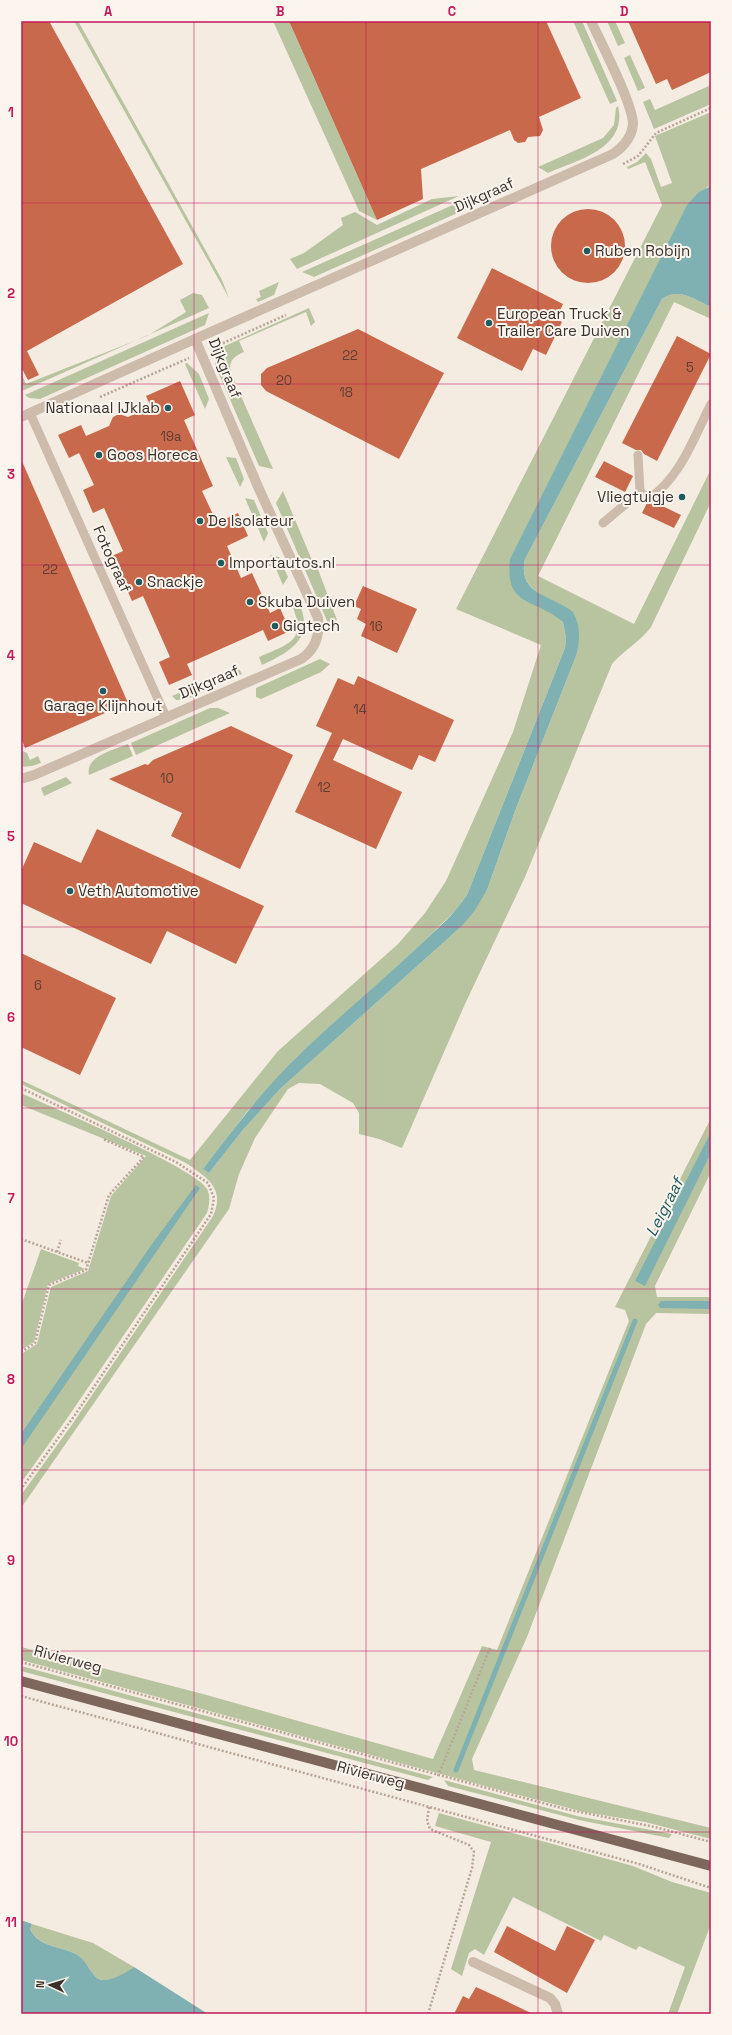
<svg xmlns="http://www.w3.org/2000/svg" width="732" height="2035" viewBox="0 0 732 2035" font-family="'Space Grotesk',sans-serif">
  <rect width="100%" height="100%" fill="#f4ebe1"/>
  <g fill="#b8c4a0">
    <polygon points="74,21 78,21 222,280 229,298"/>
    <polygon points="273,21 289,21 377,220 359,211"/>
    <polygon points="573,21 582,21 617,101 610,104"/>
    <polygon points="607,21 615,21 625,43 618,46"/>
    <polygon points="630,55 645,88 638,91 624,58"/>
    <polygon points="711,85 711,104 654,129 643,102 650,99 655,110"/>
    <path d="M618,106C628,148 578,160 548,173L538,167L603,138L614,125L616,108Z"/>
    <path d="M711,112V186L707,187L509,570L563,622L566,638L565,648L467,895L458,908L405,960L296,1058L246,1113L203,1169L209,1173L242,1131L280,1089L463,925L487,890L515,811L576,656L567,608C545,596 518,590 525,559L662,299C679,287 695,300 711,307V319L674,302L538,576L634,624L711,469V502L651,627C640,642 624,650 612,664L525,877L465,1004L402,1148L379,1139L359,1134V1113L353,1103L320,1084L299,1083L288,1089L255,1138L239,1174L229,1209L21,1508V1495L71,1426L213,1216C226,1188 206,1177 186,1163L21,1084V1080L190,1160L278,1051L398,944L425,913L446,881L513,732L541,645L456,609L662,205L645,162L628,169L627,167L637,162L646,153L651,159L661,187L672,183L655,136Z"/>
    <polygon points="491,188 496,190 498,195 314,277 302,272"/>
    <polygon points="459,196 297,269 290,259 304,253 343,225 341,218 355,212 377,225 432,199"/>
    <polygon points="279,282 274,295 258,302 256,299 261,297 259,291"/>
    <polygon points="193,293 202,295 209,308 22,391 21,373 26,384 147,336 186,312 180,300"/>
    <path d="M309,308L315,322L311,326L306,312L239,341L244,352C234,356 228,361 231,373L273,469L259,466L215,365L216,350Z"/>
    <polygon points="209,313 205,325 40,399 29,398 25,395"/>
    <polygon points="187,363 199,374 209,399 205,409 185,364"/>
    <polygon points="226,457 236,458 244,479 240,487"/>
    <polygon points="283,491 314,565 316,564 337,620 328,623 276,503"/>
    <polygon points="245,498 254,500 268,533 264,542"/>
    <polygon points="270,555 279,557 288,577 283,585"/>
    <path d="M294,599L298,600C315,637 294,650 262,665L259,657C294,642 307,640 290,600Z"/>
    <polygon points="320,659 330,664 321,672 261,699 256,697 256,688"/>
    <polygon points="238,667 242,674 226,681 221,680 218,676"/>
    <path d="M207,681C207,684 208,687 205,690C200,695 183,701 176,700L172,696Z"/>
    <polygon points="210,708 218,708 230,713 136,755 131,743"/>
    <path d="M128,744L133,756L89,775C85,756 114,750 128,744Z"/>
    <polygon points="21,750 27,753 30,760 38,756 41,763 32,766 21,767"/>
    <polygon points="66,777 72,783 44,796 41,788"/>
    <path d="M21,1093C51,1107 196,1168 207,1189C211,1197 209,1205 207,1213L66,1420L21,1483V1354L37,1344L51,1287L88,1271L111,1196L146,1156L21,1105Z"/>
    <polygon points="711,1118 711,1172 655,1286 657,1297 711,1297 711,1314 656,1313 646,1324 527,1637 472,1759 474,1770 711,1828 711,1839 645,1822 584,1812 507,1792 21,1660 21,1647 203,1694 433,1759 482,1646 497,1650 629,1321 625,1310 615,1307"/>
    <polygon points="41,1249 79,1263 78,1266 85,1269 48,1284 34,1342 21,1350 21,1306"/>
    <polygon points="21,1666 433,1777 428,1780 21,1671"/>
    <polygon points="444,1780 577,1816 672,1834 669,1838 579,1820 448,1786"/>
    <polygon points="439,1813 633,1866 672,1882 711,1893 711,1924 677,2014 668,2014 685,1967 639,1946 636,1950 604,1935 601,1941 513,1897 484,1955 475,1949 469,1953 462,1976 451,1969 491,1842 435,1826"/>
    <path d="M32,1924L93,1943L134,1967C125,1973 114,1981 103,1980C91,1978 88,1962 79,1956C61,1945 41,1949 30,1929Z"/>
  </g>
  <g fill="#7fb0b2">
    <path d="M711,186V307C695,300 679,287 662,299L525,559C517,595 552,595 573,612C581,627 580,640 576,656L515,811L487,890L475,910L463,925L280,1089L242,1131L209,1173L203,1169C232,1131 261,1092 296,1058C336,1019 379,984 419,946C436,930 454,915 467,895L565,648L566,638L563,622C536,598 504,608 510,559L687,205L699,192Z"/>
    <polygon points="711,1132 711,1153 645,1286 635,1281"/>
    <polygon points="196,1185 200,1188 21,1449 21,1434 152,1244"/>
    <polygon points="661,1301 711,1301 711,1309 660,1308 658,1305"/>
    <path d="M21,1920L32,1924L30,1929C40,1949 62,1945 79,1956C88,1962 92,1979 103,1980C114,1980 125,1973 134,1967L208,2014H21Z"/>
  </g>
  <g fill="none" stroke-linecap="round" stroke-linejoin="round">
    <polyline stroke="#7fb0b2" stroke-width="5" points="456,1770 635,1321"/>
  </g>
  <g fill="#c8694b">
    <polygon points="21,21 49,21 183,264 27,351 39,375 28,380 21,367"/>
    <polygon points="289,21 546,21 581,98 539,117 543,130 540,136 528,137 525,142 518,143 514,140 510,130 421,169 423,199 377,220"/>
    <polygon points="628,21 711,21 711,72 672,90 667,79 656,84"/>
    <circle cx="588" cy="246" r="37"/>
    <polygon points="492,268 563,304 556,319 562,322 546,355 533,349 522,371 457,338"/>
    <polygon points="358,329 444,373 399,459 266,391 261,385 261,374 267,368"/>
    <polygon points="677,336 711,354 657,461 644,454 641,450 636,450 622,443"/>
    <polygon points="180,381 195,415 184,420 213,486 202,491 217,523 238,513 248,536 227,546 241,578 252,573 270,613 280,608 290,631 268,641 263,630 187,664 192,675 169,685 159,662 170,657 143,596 132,601 112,556 123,551 104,508 93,513 83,490 94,485 79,453 69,458 58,435 81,425 86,436 109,426 113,417 119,414 128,417 151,407 146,396"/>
    <polygon points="21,459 128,703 25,748 21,738"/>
    <polygon points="604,461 633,476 625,492 595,477"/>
    <polygon points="654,502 681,515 674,528 642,513 647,503"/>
    <polygon points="363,586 417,609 397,653 361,636 366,624 357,619 361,609 354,606"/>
    <polygon points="358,676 454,720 435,762 419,755 412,770 343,739 333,760 402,792 376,849 295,812 332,733 316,726 338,678 354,685"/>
    <polygon points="231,726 293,755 240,869 171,836 182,813 109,779 145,764 148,765 153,760"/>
    <polygon points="97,829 264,906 236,964 167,931 151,964 21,903 21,871 34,842 81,863"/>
    <polygon points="21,953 116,998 80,1075 21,1047"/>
    <polygon points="507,1926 555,1951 567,1926 595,1940 567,1993 494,1952"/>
    <polygon points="476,1987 502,1999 533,2014 454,2014 463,1996 469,1999"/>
  </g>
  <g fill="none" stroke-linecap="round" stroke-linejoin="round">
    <g stroke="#b9a596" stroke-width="2.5" stroke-dasharray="2 2" stroke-linecap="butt">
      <polyline points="623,164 638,156 656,133 711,108"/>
      <polyline points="212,348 286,315"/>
      <polyline points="100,397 189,358"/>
      <polyline points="21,1088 176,1162 208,1183 214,1198 211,1214 75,1415 21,1489"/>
      <polyline points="21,1239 88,1263"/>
      <polyline points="57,1252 61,1240"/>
      <polyline points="21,1352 35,1343 49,1285 86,1270 109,1195 144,1157 103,1139"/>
      <polyline points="21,1662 565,1809 655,1827 711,1842"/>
      <polyline points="21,1696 639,1864 711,1888"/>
      <polyline points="438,1776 490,1648"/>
      <polyline points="428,2014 472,1868 474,1852 469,1845 430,1829 427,1821 429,1807"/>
    </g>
    <g stroke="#cdbbac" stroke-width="9">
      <polyline points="30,413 166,717"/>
      <path d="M638,455L640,492L649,498C680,479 695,435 711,404"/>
      <polyline points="603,523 640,492"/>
    </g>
    <g stroke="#cdbbac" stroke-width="10">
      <polyline points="21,417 195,339"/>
      <path d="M21,779L34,775L301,659C316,649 320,635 318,618L259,489L195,339L613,154C623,147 632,137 633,124C633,104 601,43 591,21"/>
      <polyline points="473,1962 550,1998 555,2004 558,2014"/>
    </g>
    <polyline stroke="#7d675c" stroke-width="10" points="21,1681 711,1866"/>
  </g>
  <path fill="none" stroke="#c2185b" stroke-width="1" stroke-opacity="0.55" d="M194,21V2014M366,21V2014M538,21V2014M21,203H711M21,384H711M21,565H711M21,746H711M21,927H711M21,1108H711M21,1289H711M21,1470H711M21,1651H711M21,1832H711"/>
  <g fill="#1f5a5e" stroke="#fbf5ee" stroke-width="1.5">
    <circle cx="587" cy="251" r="4"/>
    <circle cx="489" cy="323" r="4"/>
    <circle cx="168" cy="408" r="4"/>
    <circle cx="99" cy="455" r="4"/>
    <circle cx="682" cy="497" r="4"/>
    <circle cx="200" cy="521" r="4"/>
    <circle cx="221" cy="563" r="4"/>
    <circle cx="139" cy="582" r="4"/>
    <circle cx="250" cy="602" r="4"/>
    <circle cx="275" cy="626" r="4"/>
    <circle cx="103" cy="691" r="4"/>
    <circle cx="70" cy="891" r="4"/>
  </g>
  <g text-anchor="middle" stroke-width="4" stroke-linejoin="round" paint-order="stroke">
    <g font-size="13" fill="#5e3e33">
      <text x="350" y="360">22</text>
      <text x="690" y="372">5</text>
      <text x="284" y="385">20</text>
      <text x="346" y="397">18</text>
      <text x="171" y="441">19a</text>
      <text x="50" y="574">22</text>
      <text x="376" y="631">16</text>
      <text x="360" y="714">14</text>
      <text x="167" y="783">10</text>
      <text x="324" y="792">12</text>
      <text x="38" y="990">6</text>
    </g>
    <g font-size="15" fill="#3b302b" stroke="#fbf5ee">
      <text transform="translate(484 195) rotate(-24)" y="5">Dijkgraaf</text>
      <text transform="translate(225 368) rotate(68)" y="5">Dijkgraaf</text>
      <text transform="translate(112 559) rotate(66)" y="5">Fotograaf</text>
      <text transform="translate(209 682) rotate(-23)" y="5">Dijkgraaf</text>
      <text transform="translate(68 1659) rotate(15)" y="5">Rivierweg</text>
      <text transform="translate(371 1775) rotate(15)" y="5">Rivierweg</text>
    </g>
    <g font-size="15" fill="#3b302b" stroke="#fbf5ee" text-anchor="start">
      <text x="595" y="256">Ruben Robijn</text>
      <text x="497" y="319">European Truck &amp;<tspan x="497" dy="17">Trailer Care Duiven</tspan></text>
      <text x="160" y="413" text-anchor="end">Nationaal IJklab</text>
      <text x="107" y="460">Goos Horeca</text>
      <text x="674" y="502" text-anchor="end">Vliegtuigje</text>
      <text x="208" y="526">De Isolateur</text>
      <text x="229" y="568">Importautos.nl</text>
      <text x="147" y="587">Snackje</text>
      <text x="258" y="607">Skuba Duiven</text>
      <text x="283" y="631">Gigtech</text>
      <text x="103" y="711" text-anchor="middle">Garage Klijnhout</text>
      <text x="78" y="896">Veth Automotive</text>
    </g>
    <g font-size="16" font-style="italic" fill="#1f5a5e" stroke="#fbf5ee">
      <text transform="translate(664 1207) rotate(-63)" y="6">Leigraaf</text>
    </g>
  </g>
  <rect width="732" height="2035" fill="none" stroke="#fbf5ee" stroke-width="44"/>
  <g transform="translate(50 1985) rotate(274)" stroke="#fbf5ee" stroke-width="3" paint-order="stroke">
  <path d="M0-3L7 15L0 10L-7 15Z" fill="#3b302b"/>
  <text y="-6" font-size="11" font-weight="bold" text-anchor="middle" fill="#3b302b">N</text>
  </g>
  <rect x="22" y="22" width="688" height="1991" fill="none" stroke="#c2185b" stroke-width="1.5"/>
  <g font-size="13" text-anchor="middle" font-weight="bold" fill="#c2185b">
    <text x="108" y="16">A</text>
    <text x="280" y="16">B</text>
    <text x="452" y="16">C</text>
    <text x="624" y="16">D</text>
    <text x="11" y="117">1</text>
    <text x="11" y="298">2</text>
    <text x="11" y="479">3</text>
    <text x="11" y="660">4</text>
    <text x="11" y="841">5</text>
    <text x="11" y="1022">6</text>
    <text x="11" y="1203">7</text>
    <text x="11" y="1384">8</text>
    <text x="11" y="1565">9</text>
    <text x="11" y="1746">10</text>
    <text x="11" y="1927">11</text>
  </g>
</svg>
